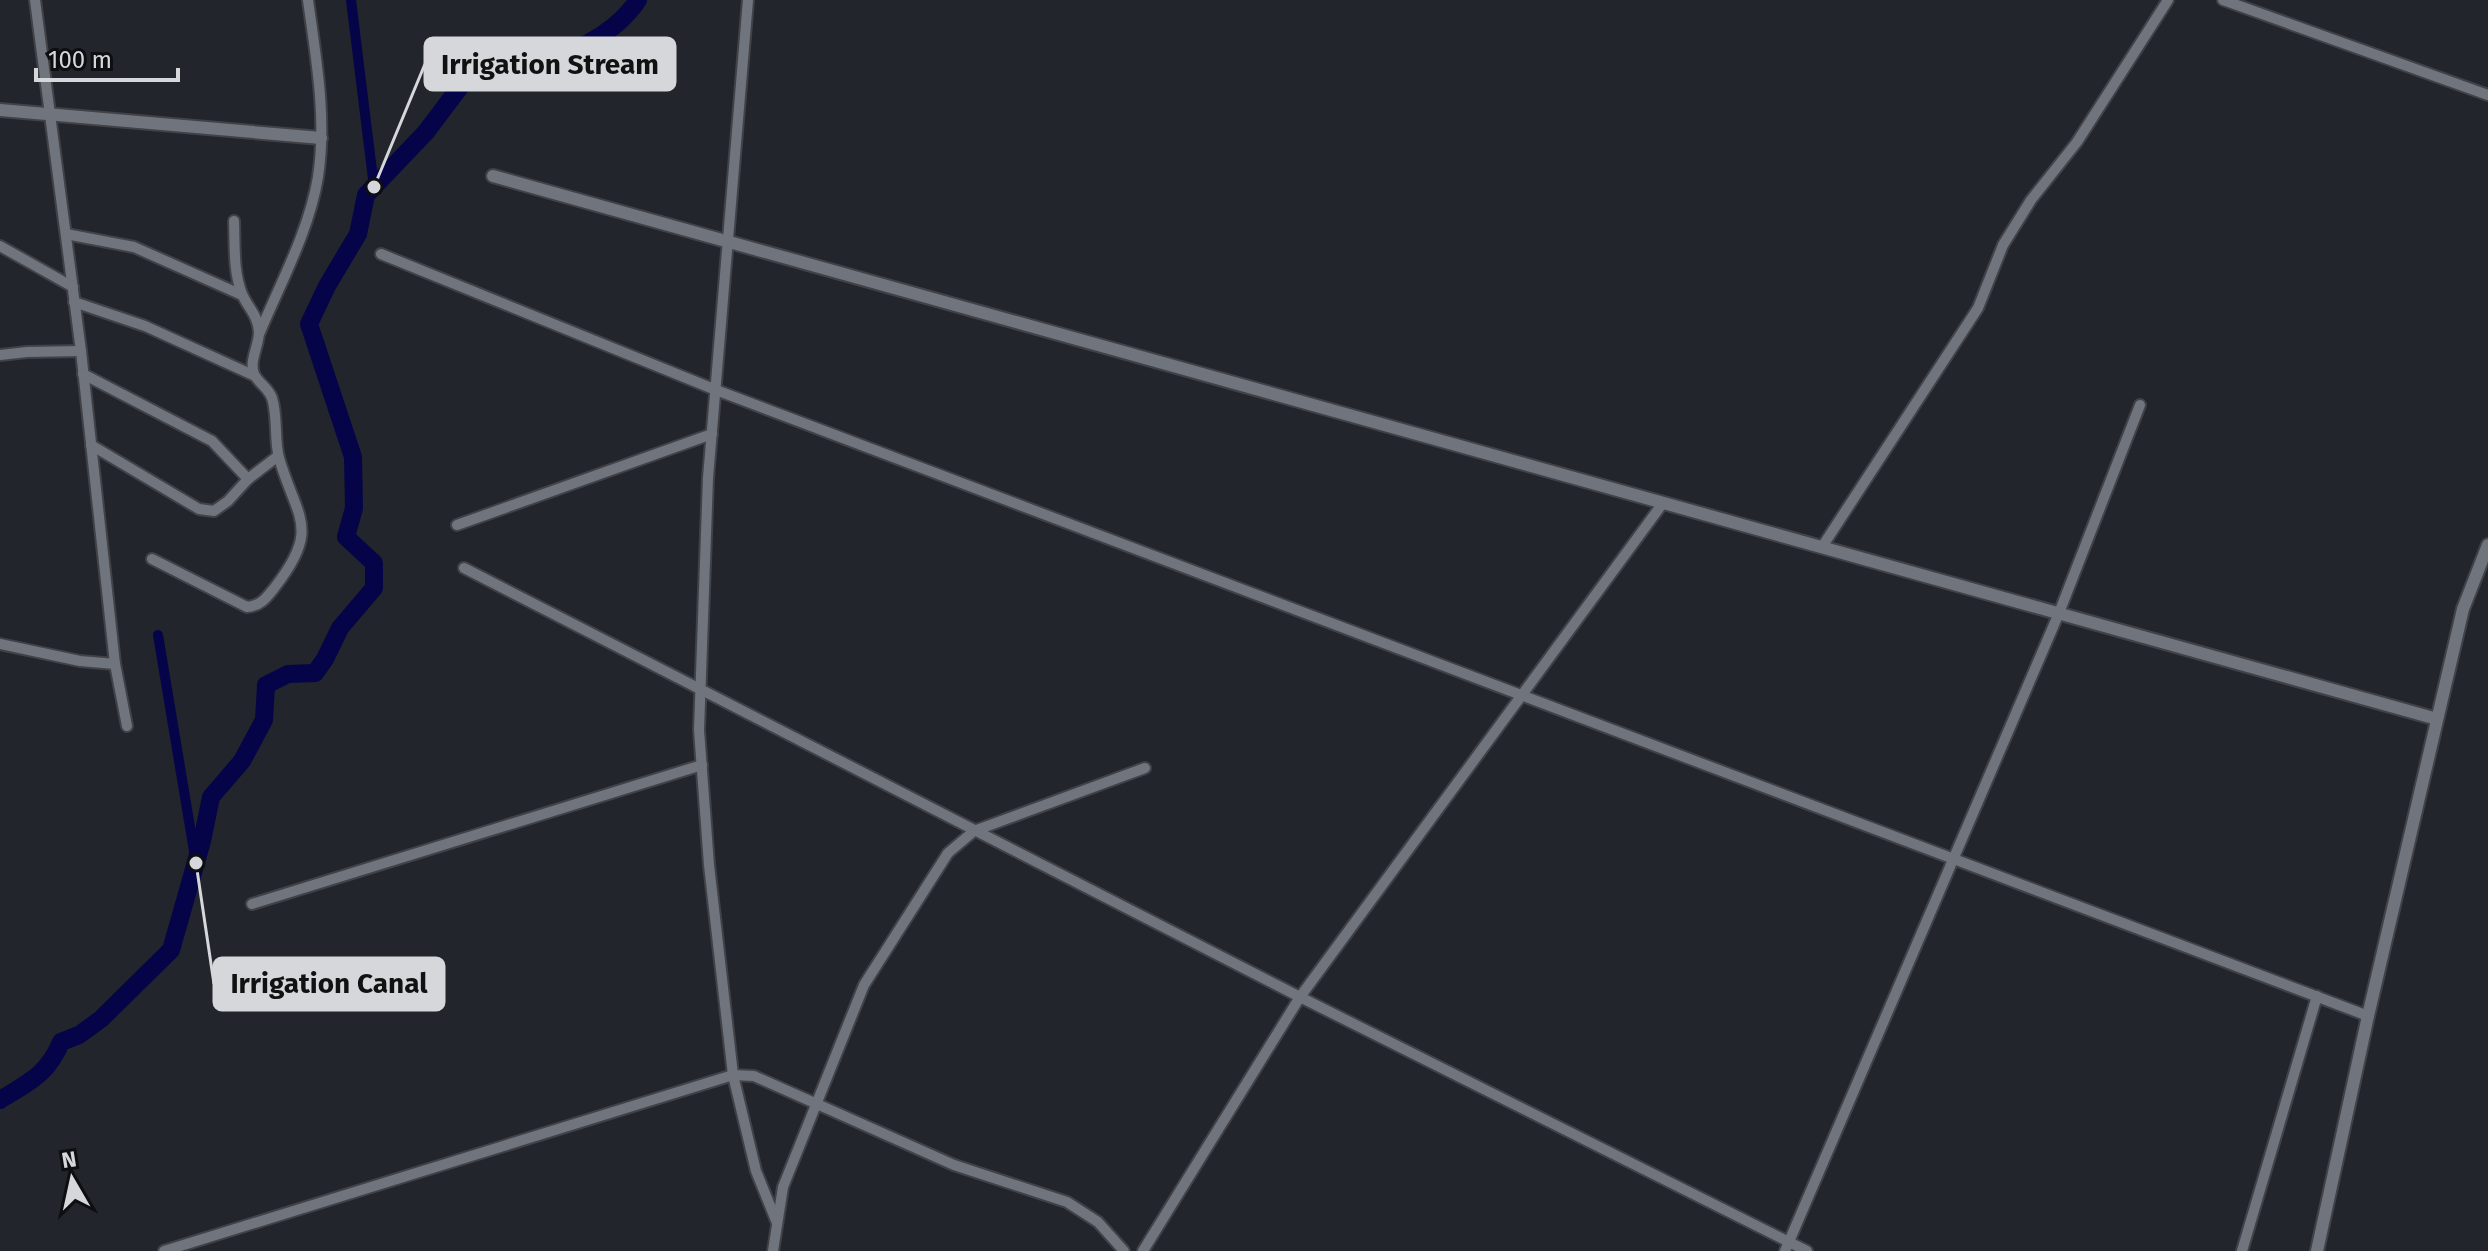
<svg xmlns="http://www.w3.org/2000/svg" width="2488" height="1251" viewBox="0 0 2488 1251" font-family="'Fira Sans',sans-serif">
  <rect width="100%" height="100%" fill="#22252b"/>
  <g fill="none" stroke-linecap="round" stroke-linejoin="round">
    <g stroke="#050448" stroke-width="10">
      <polyline points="351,0 374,187"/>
      <polyline points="158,635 196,863"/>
    </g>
    <path stroke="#050448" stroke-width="18" d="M0,1100C29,1082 48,1074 61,1042L79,1035L101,1019L171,950L202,841L211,797L242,761L264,720L266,685L288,674L315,673L325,659L340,628L374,588V563L346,537L354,508L353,457L309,324L327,286L358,234L366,195L426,132L463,83L490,61L513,73C559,57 610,42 638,0"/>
    <g stroke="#404248" stroke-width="14">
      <g id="minor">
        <polyline points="35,0 81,351 115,664 127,726"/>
        <polyline points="748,0 708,478 699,730 709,865 733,1075 756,1171 777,1223"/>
        <polyline points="2223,0 2488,95"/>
        <polyline points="66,234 134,247 242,295"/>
        <polyline points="0,246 73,287"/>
        <polyline points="381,254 716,390 2368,1016"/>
        <polyline points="74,302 145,326 255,376"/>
        <path d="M260,332C281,282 309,231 318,177C327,118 316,58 308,0"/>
        <polyline points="0,355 27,352 81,351"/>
        <polyline points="83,374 212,441 248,479"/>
        <polyline points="91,445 199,509 214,511 228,501 248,479 278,456"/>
        <polyline points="457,525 712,434"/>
        <polyline points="1822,547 1978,308 2003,245 2031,200 2077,142 2168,0"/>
        <path d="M152,559L247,607C261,606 267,597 275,587C321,528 297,519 279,458C274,439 278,417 272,398C268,387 258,383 254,374C249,360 259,346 259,332C258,315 248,308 242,294C233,271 235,245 234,221"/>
        <polyline points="464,568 1300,997 1807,1251"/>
        <polyline points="0,644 80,661 115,664"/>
        <polyline points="252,904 702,765"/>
        <polyline points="164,1251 733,1075 754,1076 954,1165 1067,1202 1098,1222 1124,1251"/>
        <polyline points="773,1251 783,1187 864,985 948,853 974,831 1145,768"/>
        <polyline points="1143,1251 1300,997 1663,503"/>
        <polyline points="1785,1251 2059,613 2140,405"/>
        <polyline points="2242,1251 2317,996"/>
      </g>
    </g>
    <g stroke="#404248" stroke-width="16">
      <g id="tertiary">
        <polyline points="0,110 321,138"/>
        <polyline points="493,176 2437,719"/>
        <polyline points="2317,1251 2368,1016 2463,609 2488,545"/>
      </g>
    </g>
    <use href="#minor" stroke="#70747c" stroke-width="10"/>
    <use href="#tertiary" stroke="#70747c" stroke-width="12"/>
  </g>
  <path fill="none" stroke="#d5d7db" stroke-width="3" d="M374 187L425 64M196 863L214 984"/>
  <g fill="#d5d7db" stroke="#0d0e11" stroke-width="3">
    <circle cx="374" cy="187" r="8"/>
    <circle cx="196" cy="863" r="8"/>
  </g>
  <g fill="#d5d7db" stroke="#d5d7db" stroke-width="3">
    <rect x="425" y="38" width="250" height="52" rx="8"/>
    <rect x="214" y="958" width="230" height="52" rx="8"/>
  </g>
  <g font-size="28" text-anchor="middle" font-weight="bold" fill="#111">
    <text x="550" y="74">Irrigation Stream</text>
    <text x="329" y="993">Irrigation Canal</text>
  </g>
  <g transform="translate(72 1179) rotate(351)" stroke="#0d0e11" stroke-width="6" paint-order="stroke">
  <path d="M0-6L14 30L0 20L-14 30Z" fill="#d5d7db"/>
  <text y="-12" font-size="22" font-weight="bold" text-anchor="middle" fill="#d5d7db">N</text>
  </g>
  <path d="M36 68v12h142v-12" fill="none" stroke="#d5d7db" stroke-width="4"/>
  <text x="48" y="68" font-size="24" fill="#d5d7db" stroke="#0d0e11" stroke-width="6" paint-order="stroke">100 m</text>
</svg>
